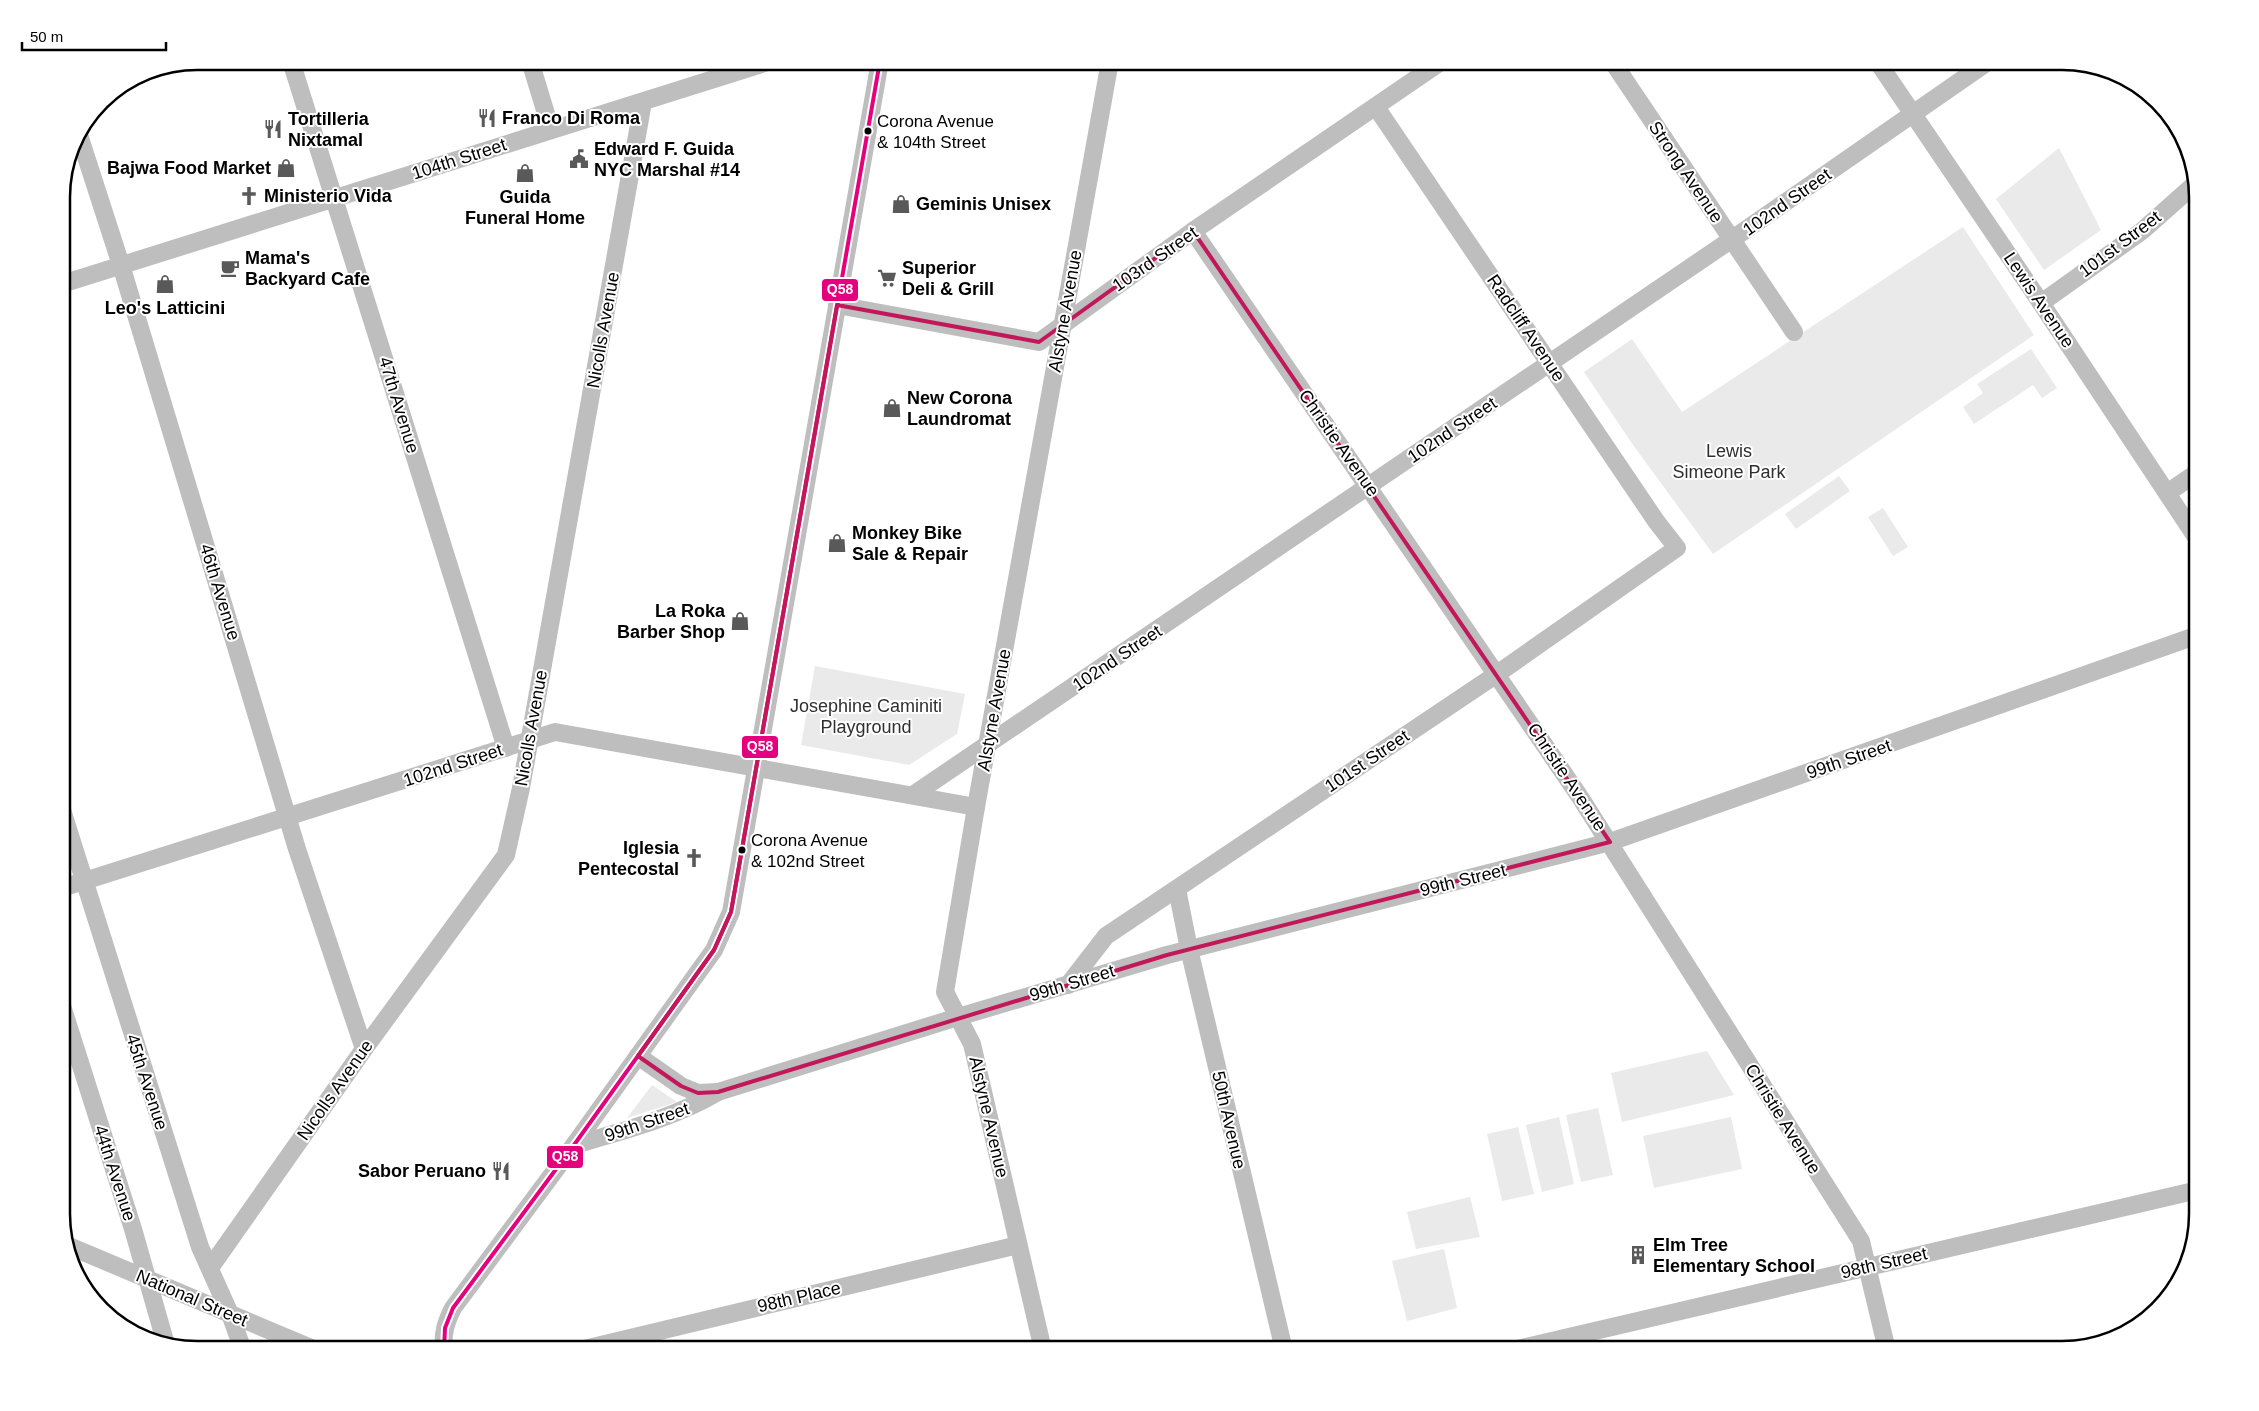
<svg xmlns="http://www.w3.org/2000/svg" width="2259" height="1411" viewBox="0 0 2259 1411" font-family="Arial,sans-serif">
  <rect width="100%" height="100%" fill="#fff"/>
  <g fill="#eaeaea">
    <polygon points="2059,148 2101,230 2044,270 1996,199"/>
    <polygon points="1963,227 2034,335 1713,554 1633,445 1584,372 1632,339 1682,412"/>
    <polygon points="2031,349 2057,388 2042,398 2033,385 1974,424 1963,407 1983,393 1977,384"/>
    <polygon points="1839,476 1850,491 1796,529 1785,514"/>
    <polygon points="1883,508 1908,547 1893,556 1868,517"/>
    <polygon points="815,666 965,694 957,734 909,765 801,745"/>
    <polygon points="1707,1051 1734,1095 1622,1122 1611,1073"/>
    <polygon points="652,1085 677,1102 627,1118"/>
    <polygon points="1598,1108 1613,1175 1581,1182 1566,1115"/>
    <polygon points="1559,1117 1574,1184 1542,1192 1526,1125"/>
    <polygon points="1731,1117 1742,1169 1654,1188 1643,1136"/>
    <polygon points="1518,1127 1534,1194 1502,1201 1487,1134"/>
    <polygon points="1470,1197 1480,1237 1416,1249 1407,1212"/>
    <polygon points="1444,1249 1457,1308 1407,1321 1392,1261"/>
  </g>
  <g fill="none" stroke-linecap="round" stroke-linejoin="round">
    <g stroke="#bebebe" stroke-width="18">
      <polyline points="291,61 506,748"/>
      <polyline points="530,61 551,130"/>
      <polyline points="1612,61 1794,332"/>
      <polyline points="1877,61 2041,303 2198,540"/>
      <polyline points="79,135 121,265 297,849 364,1049"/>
      <polyline points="1193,231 1580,797 1861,1241 1887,1350"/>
      <polyline points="62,284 771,61"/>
      <polyline points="2041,303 2142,231 2196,183"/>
      <polyline points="837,305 1039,342 1193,231 1442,61"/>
      <polyline points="2167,493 2198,472"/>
      <polyline points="913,795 1744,231 1989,61"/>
      <polyline points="62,810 200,1247 230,1314 243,1350"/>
      <polyline points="62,888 555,732 976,807"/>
      <polyline points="1177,889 1189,949 1284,1350"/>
      <polyline points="1068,985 1106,936 1497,674 1677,548 1656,521 1376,107"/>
      <polyline points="62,1006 133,1229 165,1341"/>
      <polyline points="638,1056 681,1086 698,1093 718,1092"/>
      <path d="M574,1145C623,1131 674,1118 718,1092L958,1017L1167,955L1610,842L2198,635"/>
      <polyline points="69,1246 316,1350"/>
      <polyline points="210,1268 364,1049 506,855 521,788 643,102"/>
      <path d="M444,1350C442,1334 446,1322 453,1308L574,1145L714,950L731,912L880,61"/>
      <polyline points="580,1350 1018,1245"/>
      <polyline points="1043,1350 972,1044 945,992 976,807 1110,61"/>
      <polyline points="1513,1350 2198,1190"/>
    </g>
    <g stroke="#fff" stroke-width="8">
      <polyline id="bus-1" points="444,1350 445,1328 453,1308 574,1145 714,950 731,912 880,61"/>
    </g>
    <use href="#bus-1" stroke="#e5007d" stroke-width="4"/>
  </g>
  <path fill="none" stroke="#c2185b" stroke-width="4" stroke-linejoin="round" d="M1193,231L1610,842L1167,955L718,1092L698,1093L681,1086L638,1056L714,950L731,912L837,305L1039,342Z"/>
  <defs>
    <g id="restaurant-bare" transform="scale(1.5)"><path d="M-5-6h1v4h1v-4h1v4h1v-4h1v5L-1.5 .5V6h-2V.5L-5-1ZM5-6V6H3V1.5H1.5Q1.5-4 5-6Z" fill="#595959" stroke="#fff" stroke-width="2.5" paint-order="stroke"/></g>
    <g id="civic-bare" transform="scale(1.5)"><path d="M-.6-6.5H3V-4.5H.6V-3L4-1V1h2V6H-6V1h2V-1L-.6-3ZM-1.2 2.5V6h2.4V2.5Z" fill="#595959" stroke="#fff" stroke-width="2.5" paint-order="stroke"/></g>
    <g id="shop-bare" transform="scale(1.5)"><path d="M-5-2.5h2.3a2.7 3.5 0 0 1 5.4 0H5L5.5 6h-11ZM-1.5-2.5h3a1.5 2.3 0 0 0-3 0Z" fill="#595959" stroke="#fff" stroke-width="2.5" paint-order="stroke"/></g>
    <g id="church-bare" transform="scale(1.5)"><path d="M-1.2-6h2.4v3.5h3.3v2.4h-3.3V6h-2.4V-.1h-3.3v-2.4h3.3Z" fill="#595959" stroke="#fff" stroke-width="2.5" paint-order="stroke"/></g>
    <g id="cafe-bare" transform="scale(1.5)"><path d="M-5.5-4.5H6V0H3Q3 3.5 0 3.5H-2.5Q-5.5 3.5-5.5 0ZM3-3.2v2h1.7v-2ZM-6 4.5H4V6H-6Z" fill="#595959" stroke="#fff" stroke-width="2.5" paint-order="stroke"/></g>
    <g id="supermarket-bare" transform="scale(1.5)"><path d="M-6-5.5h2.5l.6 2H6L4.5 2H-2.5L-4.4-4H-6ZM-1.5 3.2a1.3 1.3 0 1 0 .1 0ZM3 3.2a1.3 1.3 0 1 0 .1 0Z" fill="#595959" stroke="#fff" stroke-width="2.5" paint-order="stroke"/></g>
    <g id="building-bare" transform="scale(1.5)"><path d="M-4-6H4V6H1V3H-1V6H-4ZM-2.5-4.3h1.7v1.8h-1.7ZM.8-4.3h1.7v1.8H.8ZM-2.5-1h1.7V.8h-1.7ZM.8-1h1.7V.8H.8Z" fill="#595959" stroke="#fff" stroke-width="2.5" paint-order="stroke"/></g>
  </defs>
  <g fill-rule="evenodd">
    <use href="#restaurant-bare" x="487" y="118"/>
    <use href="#restaurant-bare" x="273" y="129"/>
    <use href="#civic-bare" x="579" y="159"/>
    <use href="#shop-bare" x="286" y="168"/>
    <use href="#shop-bare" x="525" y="173"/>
    <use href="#church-bare" x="249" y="196"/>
    <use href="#shop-bare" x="901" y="204"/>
    <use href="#cafe-bare" x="230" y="268"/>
    <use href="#supermarket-bare" x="887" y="278"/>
    <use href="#shop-bare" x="165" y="284"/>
    <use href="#shop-bare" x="892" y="408"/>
    <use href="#shop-bare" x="837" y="543"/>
    <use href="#shop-bare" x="740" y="621"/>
    <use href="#church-bare" x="694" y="858"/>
    <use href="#restaurant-bare" x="501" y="1171"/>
    <use href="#building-bare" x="1638" y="1255"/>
  </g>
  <g fill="#000" stroke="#fff" stroke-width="2">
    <circle cx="868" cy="131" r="4.5"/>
    <circle cx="742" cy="850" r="4.5"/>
  </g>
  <g text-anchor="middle" stroke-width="4" stroke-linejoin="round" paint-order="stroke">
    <g font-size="17" fill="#000" stroke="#fff" text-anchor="start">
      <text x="877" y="127">Corona Avenue<tspan x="877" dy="21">&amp; 104th Street</tspan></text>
      <text x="751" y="846">Corona Avenue<tspan x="751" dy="21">&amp; 102nd Street</tspan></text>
    </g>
    <g font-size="18" font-weight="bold" fill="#000" stroke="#fff" text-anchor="start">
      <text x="502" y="124">Franco Di Roma</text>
      <text x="288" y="125">Tortilleria<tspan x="288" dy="21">Nixtamal</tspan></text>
      <text x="594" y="155">Edward F. Guida<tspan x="594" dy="21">NYC Marshal #14</tspan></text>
      <text x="271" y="174" text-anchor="end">Bajwa Food Market</text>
      <text x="264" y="202">Ministerio Vida</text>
      <text x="525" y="203" text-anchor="middle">Guida<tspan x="525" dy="21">Funeral Home</tspan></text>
      <text x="916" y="210">Geminis Unisex</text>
      <text x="245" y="264">Mama's<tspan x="245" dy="21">Backyard Cafe</tspan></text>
      <text x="902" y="274">Superior<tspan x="902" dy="21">Deli &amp; Grill</tspan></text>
      <text x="165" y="314" text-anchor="middle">Leo's Latticini</text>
      <text x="907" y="404">New Corona<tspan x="907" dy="21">Laundromat</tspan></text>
      <text x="852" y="539">Monkey Bike<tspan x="852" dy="21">Sale &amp; Repair</tspan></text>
      <text x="725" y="617" text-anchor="end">La Roka<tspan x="725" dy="21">Barber Shop</tspan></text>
      <text x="679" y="854" text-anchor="end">Iglesia<tspan x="679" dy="21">Pentecostal</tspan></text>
      <text x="486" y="1177" text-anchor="end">Sabor Peruano</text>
      <text x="1653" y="1251">Elm Tree<tspan x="1653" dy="21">Elementary School</tspan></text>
    </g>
    <g font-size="18" fill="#000" stroke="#fff">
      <text transform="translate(459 159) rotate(-18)" y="6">104th Street</text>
      <text transform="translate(1686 172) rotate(56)" y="6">Strong Avenue</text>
      <text transform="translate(1787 202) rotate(-35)" y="6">102nd Street</text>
      <text transform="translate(2120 244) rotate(-37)" y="6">101st Street</text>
      <text transform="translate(1155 259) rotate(-35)" y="6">103rd Street</text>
      <text transform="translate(2039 300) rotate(56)" y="6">Lewis Avenue</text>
      <text transform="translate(1065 311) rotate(-80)" y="6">Alstyne Avenue</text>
      <text transform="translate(1526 328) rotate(56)" y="6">Radcliff Avenue</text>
      <text transform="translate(603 330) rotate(-80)" y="6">Nicolls Avenue</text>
      <text transform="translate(399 405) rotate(73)" y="6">47th Avenue</text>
      <text transform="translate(1452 430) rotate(-34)" y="6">102nd Street</text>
      <text transform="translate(1339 443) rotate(55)" y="6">Christie Avenue</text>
      <text transform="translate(220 592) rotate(73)" y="6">46th Avenue</text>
      <text transform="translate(1117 658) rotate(-34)" y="6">102nd Street</text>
      <text transform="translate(994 710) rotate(-80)" y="6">Alstyne Avenue</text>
      <text transform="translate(531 728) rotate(-80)" y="6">Nicolls Avenue</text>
      <text transform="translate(1849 759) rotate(-19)" y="6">99th Street</text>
      <text transform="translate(1367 761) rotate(-34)" y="6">101st Street</text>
      <text transform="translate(453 765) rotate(-18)" y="6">102nd Street</text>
      <text transform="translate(1567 777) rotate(56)" y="6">Christie Avenue</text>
      <text transform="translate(1463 880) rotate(-14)" y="6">99th Street</text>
      <text transform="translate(1072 983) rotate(-17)" y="6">99th Street</text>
      <text transform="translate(147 1082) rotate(72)" y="6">45th Avenue</text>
      <text transform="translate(335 1090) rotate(-55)" y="6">Nicolls Avenue</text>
      <text transform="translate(989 1117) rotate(77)" y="6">Alstyne Avenue</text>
      <text transform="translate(1783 1119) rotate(58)" y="6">Christie Avenue</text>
      <text transform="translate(1229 1120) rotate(77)" y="6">50th Avenue</text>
      <text transform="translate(647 1122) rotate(-19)" y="6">99th Street</text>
      <text transform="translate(115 1173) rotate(72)" y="6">44th Avenue</text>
      <text transform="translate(1884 1263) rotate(-13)" y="6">98th Street</text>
      <text transform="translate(799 1297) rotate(-13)" y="6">98th Place</text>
      <text transform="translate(192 1298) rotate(23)" y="6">National Street</text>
    </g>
    <g font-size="18" fill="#2f2f2f" stroke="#fff">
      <text x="1729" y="457">Lewis<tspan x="1729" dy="21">Simeone Park</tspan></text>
      <text x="866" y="712">Josephine Caminiti<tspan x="866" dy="21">Playground</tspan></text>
    </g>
  </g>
  <path d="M0 0H2259V1411H0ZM197 70H2062A127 127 0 0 1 2189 197V1214A127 127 0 0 1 2062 1341H197A127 127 0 0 1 70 1214V197A127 127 0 0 1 197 70Z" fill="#fff" fill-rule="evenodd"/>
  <path fill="none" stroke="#000" stroke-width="2.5" d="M197 70H2062A127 127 0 0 1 2189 197V1214A127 127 0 0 1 2062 1341H197A127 127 0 0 1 70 1214V197A127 127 0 0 1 197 70Z"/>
  <g stroke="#fff" stroke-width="2">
    <rect x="821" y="278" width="38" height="24" rx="5" fill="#e5007d"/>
    <rect x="741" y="735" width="38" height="24" rx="5" fill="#e5007d"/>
    <rect x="546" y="1145" width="38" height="24" rx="5" fill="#e5007d"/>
  </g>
  <g font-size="14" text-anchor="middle" font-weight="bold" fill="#fff">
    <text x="840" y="294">Q58</text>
    <text x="760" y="751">Q58</text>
    <text x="565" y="1161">Q58</text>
  </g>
  <path d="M22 42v8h144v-8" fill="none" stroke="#000000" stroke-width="2.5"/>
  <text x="30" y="42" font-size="15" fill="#000000" stroke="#ffffff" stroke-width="4" paint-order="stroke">50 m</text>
</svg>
